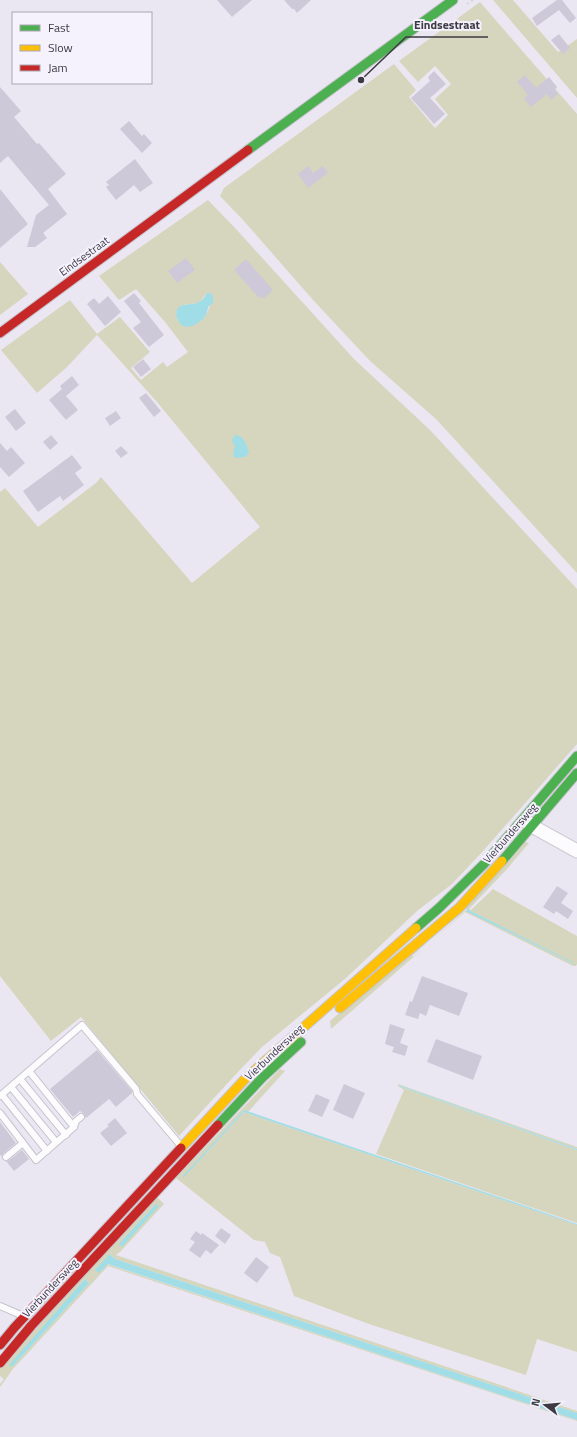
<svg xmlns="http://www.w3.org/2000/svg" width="577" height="1437" viewBox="0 0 577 1437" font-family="'Titillium Web',sans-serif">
  <rect width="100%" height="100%" fill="#eae7f2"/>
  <g fill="#d5d6bd" fill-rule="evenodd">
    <polygon points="493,0 513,0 558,52 577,39 577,98"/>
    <polygon points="480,2 577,114 577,573 436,419 370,361 314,301 243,220 220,196 224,188 394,64 416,90 409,97 435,128 448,115 435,99 451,84 435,66 418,82 399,61"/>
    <path d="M208,200L236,229L354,359L430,430L577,589V744L484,850L452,884L417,911L346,978L262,1047L238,1072L179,1136L81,1017L51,1041L0,976V492L5,488L38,527L96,483L101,477L192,583L260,527L157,402L97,335L66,368L37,393L1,350L70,300L97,334L120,317L150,352L131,368L141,380L163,362L167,367L188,352L165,322L136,289L119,300L99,276ZM207,293L210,306L205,317L201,320L178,321L176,312L183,305L199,303Z"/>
    <polygon points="0,262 28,294 0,315"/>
    <path d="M523,841L529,843L507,869L469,909L471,910L493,889L577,936V964L576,966H573L465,912L331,1029L330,1021L469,901L488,882ZM467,909L573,963L574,964L467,911H465L414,957L412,956L463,910Z"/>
    <polygon points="280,1069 285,1071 248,1112 244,1110 184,1177 244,1112 577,1225 577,1352 537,1339 526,1375 369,1324 294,1296 280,1257 270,1253 265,1242 254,1240 176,1178"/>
    <polygon points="398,1084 577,1147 577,1149 399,1085 399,1086 577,1150 577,1223 376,1154 404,1090 398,1086"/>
    <path d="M156,1196L164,1204L121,1251L116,1255L577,1411V1413L115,1259L110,1254L99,1273L107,1264L577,1420V1421L108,1266L13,1369L0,1387V1384L4,1379L0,1376V1368ZM85,1279L89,1283L12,1367Z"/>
  </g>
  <g fill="#a0dde6">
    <path d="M207,293H211C213,296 214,299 213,302C212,305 211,304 209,306C207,310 207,315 204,318C198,324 185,332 179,322C177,319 175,313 177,310C180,302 193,306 199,302C203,300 205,296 207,293Z"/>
    <path d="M235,435C244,435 247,445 249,453L245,457L235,458C231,452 235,451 235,445L233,443L232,440Z"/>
    <polygon points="467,909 574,963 574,964 466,911"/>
    <polygon points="399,1085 577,1149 577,1150 399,1086"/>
    <polygon points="244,1110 534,1209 577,1224 577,1225 244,1112 184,1177 183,1177 183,1176"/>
    <polygon points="156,1204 159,1206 122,1247 119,1244"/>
    <polygon points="110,1254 115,1259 577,1413 577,1420 108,1264 99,1273 95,1270"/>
    <polygon points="85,1279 89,1283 12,1367 9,1365"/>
  </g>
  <g fill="#cec9d9">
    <polygon points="217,0 252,0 232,17"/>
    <polygon points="284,0 311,0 297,13 294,9 292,9"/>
    <polygon points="557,0 562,0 576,18 570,23 559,10 537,26 532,18"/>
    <polygon points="559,34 570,48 563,54 551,40"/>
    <polygon points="434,71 446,84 430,98 445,114 434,124 411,98 430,81 428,77"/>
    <polygon points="525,75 536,88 549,77 557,87 555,90 558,94 551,100 547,94 531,107 524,98 528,95 517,82"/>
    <polygon points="0,87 21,111 14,117 37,144 39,143 66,174 48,189 67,214 43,233 47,238 35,247 27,247 36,215 49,205 8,156 0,163"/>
    <polygon points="129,121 142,136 144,134 152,143 142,153 120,129"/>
    <polygon points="135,159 153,183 140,192 134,185 116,200 106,187 109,185 106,182"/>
    <polygon points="308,166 313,173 323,166 328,173 308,188 298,174"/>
    <polygon points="0,189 28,224 0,248"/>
    <polygon points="186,258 195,270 177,283 168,271"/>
    <polygon points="246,259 273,290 263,299 261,297 259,298 234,270"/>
    <polygon points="134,293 141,301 139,303 164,335 149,347 133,328 141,322 124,301"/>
    <polygon points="108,296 121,312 105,326 87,304 94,298 99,304"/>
    <polygon points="143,359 151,369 141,377 133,367"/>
    <polygon points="72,376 79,385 66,396 78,410 66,420 49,400 62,389 60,386"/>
    <polygon points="146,393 161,411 154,417 139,398"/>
    <polygon points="15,409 26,423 16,431 5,417"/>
    <polygon points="116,411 121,418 110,426 105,418"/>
    <polygon points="51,435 58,443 50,450 43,442"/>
    <polygon points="0,443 7,451 11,447 25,463 9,477 0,467"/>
    <polygon points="121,446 128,453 121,458 115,451"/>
    <polygon points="72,455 82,468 75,473 84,485 63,501 60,496 38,512 23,491"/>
    <polygon points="557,886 568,893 561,903 573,911 568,919 556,911 554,914 543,907"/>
    <polygon points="422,976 468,993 459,1016 430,1005 426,1016 420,1013 418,1019 405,1015 410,1001 412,1002"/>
    <polygon points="390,1024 405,1029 400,1043 408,1046 405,1056 392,1052 394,1047 385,1044"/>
    <polygon points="436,1039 482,1056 473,1080 427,1062"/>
    <polygon points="97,1050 132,1091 132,1093 116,1107 109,1099 86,1118 84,1114 80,1111 73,1117 50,1089"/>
    <polygon points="344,1084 365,1093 353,1119 333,1110"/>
    <polygon points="316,1094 330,1100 322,1117 308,1111"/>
    <polygon points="115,1118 127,1133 111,1146 100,1133 109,1126 107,1125"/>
    <polygon points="0,1122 16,1143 3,1154 2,1156 0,1155"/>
    <polygon points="22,1150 29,1159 14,1171 6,1161 9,1160"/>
    <polygon points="221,1228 231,1235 225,1244 215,1236"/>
    <polygon points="196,1231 201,1235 202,1233 219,1245 211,1254 206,1250 200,1258 189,1250 195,1242 190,1239"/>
    <polygon points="256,1257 269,1267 257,1283 244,1273"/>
  </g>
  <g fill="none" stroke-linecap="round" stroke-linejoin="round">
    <g stroke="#c6c3cc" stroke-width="8">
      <g id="lane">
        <polyline points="29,1071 74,1127"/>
        <polyline points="20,1079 66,1135"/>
        <polyline points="11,1087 56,1142"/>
        <polyline points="2,1095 47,1151"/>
        <polyline points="0,1096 82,1025 136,1089 137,1094 181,1146"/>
        <polyline points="0,1113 36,1160 74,1127 76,1121 81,1117"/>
        <polyline points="6,1157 23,1143"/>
        <polyline points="0,1306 21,1315"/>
      </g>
    </g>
    <g stroke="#c6c3cc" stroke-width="15">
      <polyline id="street" points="526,821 532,826 577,851"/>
    </g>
    <g stroke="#c6c3cc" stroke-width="11">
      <g id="fast">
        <polyline points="248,150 453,0"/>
        <polyline points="502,861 577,773"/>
        <polyline points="416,928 439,908 484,864 577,756"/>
        <polyline points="218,1125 262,1078 301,1042"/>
      </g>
    </g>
    <g stroke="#c6c3cc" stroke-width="11">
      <g id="slow">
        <polyline points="340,1008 459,908 502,861"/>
        <polyline points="181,1148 245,1079 416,928"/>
      </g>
    </g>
    <g stroke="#c6c3cc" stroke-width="11">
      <g id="jam">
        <polyline points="0,333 248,150"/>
        <polyline points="0,1345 14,1328 181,1148"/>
        <polyline points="0,1363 31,1326 218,1125"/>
      </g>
    </g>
    <polyline stroke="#d6d6d8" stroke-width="2" stroke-dasharray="2 3" stroke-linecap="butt" points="467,4 473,0"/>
    <use href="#lane" stroke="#fcfbfd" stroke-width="6"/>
    <use href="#street" stroke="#fcfbfd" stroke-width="13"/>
    <use href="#fast" stroke="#4caf50" stroke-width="9"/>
    <use href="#slow" stroke="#ffc107" stroke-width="9"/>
    <use href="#jam" stroke="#c62828" stroke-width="9"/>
  </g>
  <g text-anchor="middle" stroke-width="4" stroke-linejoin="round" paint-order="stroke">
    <g font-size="11" fill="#3c3a42" stroke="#f5f1fd">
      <text transform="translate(84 256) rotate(-36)" y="4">Eindsestraat</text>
      <text transform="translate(510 833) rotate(-49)" y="4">Vierbundersweg</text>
      <text transform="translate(274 1052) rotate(-43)" y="4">Vierbundersweg</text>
      <text transform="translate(50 1288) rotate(-47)" y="4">Vierbundersweg</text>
    </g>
  </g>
  <path fill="none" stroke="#3c3a42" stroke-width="1.5" d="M361 80L406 37H488"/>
  <circle fill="#3c3a42" stroke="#f5f1fd" stroke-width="1.5" cx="361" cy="80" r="4"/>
  <g font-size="12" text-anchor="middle" font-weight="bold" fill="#3c3a42" stroke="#f5f1fd" stroke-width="4" stroke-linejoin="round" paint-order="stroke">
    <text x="447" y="29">Eindsestraat</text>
  </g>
  <rect x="12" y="12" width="140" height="72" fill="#f5f1fd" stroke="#aba8b2"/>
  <rect x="20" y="25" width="20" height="6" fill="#4caf50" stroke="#aba8b2"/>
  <text x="48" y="32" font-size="12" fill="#3c3a42">Fast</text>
  <rect x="20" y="45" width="20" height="6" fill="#ffc107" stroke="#aba8b2"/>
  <text x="48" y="52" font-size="12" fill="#3c3a42">Slow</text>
  <rect x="20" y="65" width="20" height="6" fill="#c62828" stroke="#aba8b2"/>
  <text x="48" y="72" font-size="12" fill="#3c3a42">Jam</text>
  <g transform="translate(545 1405) rotate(286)" stroke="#f5f1fd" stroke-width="3" paint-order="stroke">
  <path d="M0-3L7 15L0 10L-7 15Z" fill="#3c3a42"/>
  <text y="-6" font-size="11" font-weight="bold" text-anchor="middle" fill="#3c3a42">N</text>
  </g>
</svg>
